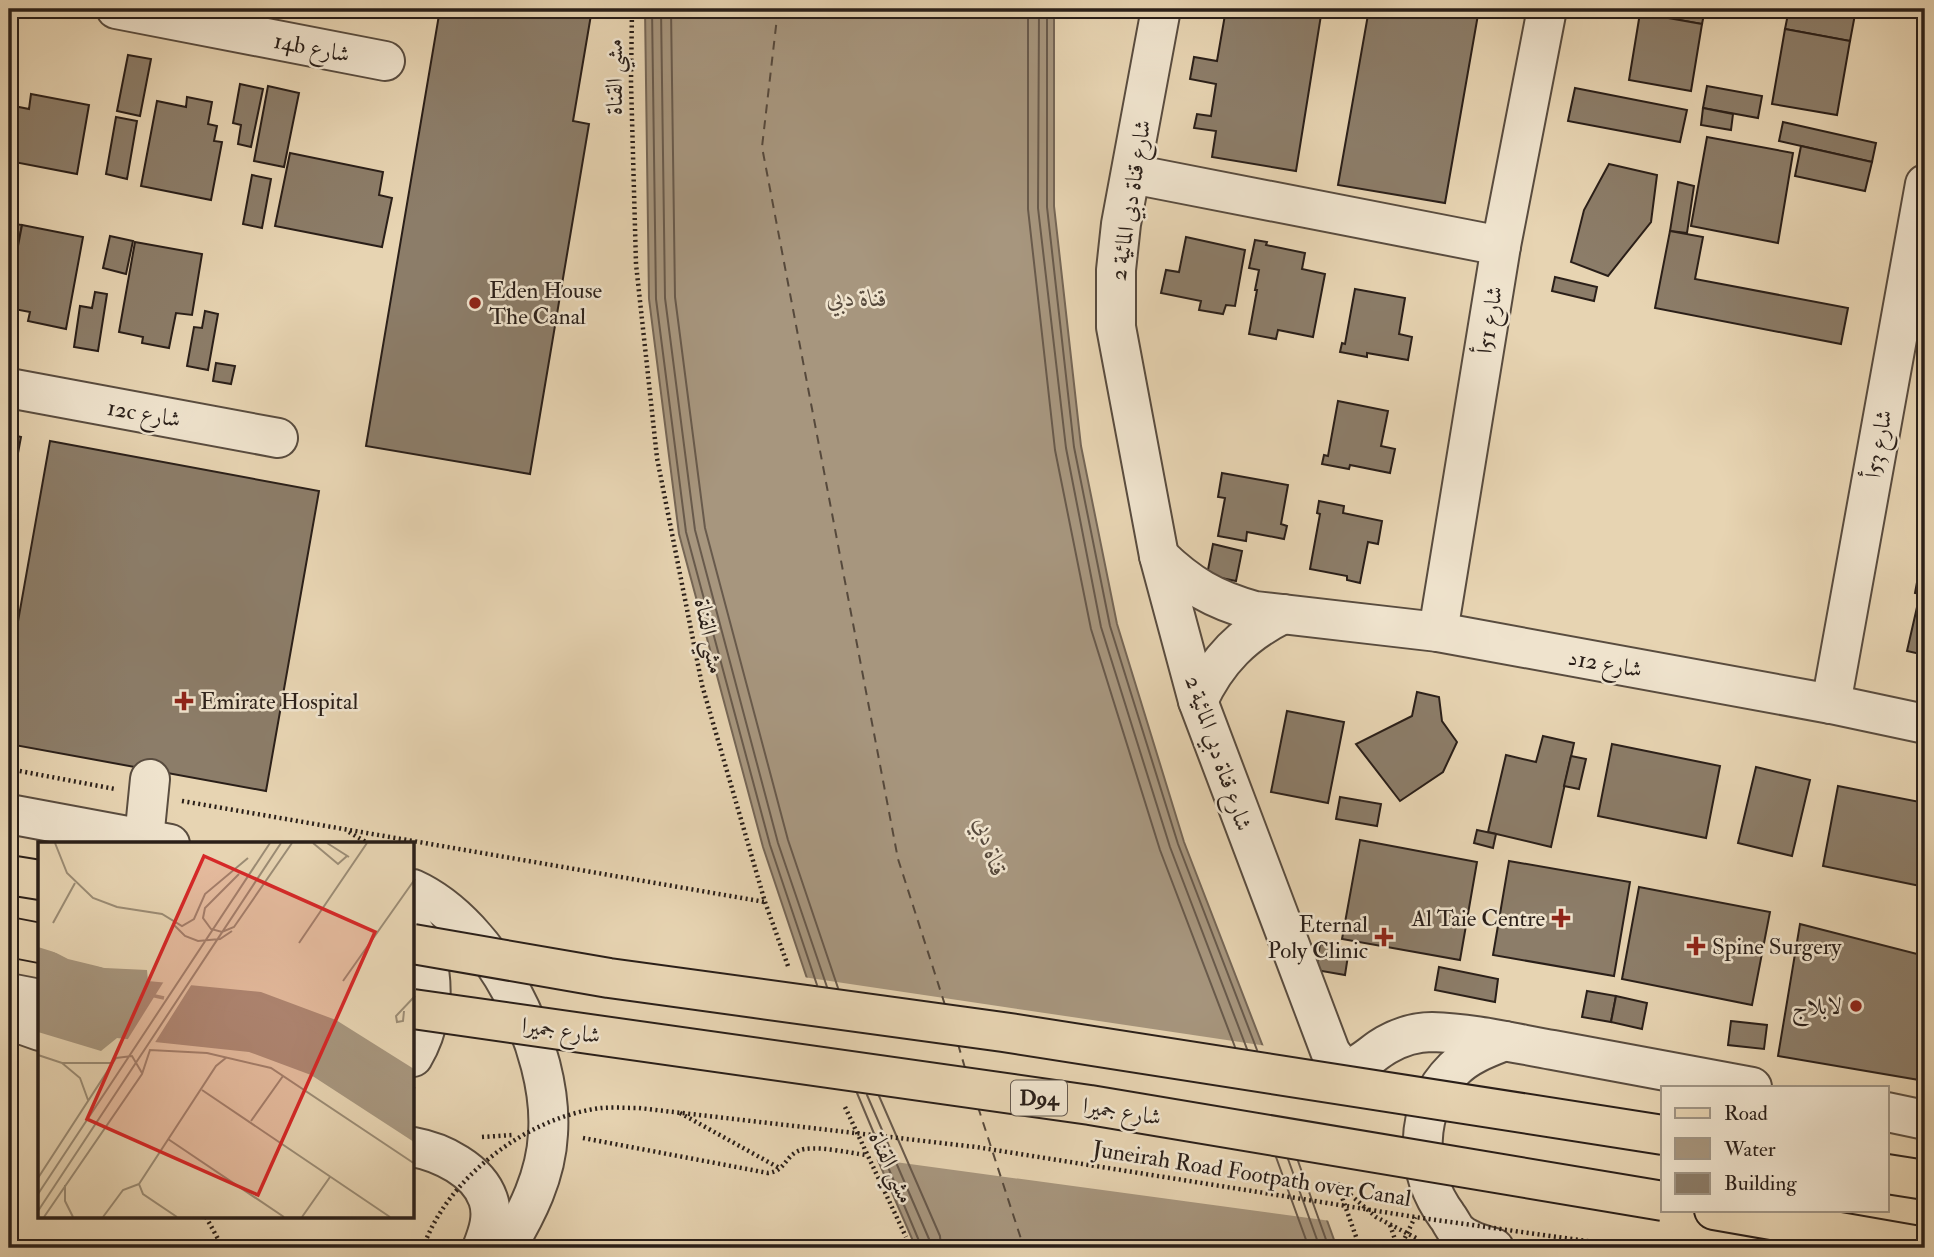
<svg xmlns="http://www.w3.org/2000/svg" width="1934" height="1257" viewBox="0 0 1934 1257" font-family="'IM FELL Double Pica',Amiri,serif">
  <rect width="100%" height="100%" fill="#e7d4b2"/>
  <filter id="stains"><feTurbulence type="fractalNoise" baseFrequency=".00286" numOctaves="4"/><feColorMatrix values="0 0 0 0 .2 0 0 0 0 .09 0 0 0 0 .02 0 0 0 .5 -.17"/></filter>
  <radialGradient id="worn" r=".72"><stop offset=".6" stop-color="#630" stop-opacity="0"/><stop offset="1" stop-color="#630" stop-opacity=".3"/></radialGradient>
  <polygon fill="#a7967e" stroke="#756656" stroke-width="2" points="645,9 1054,9 1054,206 1081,446 1117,624 1184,842 1282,1096 1337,1248 916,1248 834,1059 763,847 679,534 649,299"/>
  <polygon fill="#e7d4b2" points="803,977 1267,1046 1331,1221 873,1159 831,1061"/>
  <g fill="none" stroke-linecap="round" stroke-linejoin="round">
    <g stroke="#685a4c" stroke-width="2">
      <polyline points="652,9 656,299 686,532 770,845 817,985"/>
      <polyline points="661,9 665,298 695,530 778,843 827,987"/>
      <polyline points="671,9 675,297 705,528 788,840 838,988"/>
      <polyline points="1028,9 1028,209 1055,450 1091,629 1160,850 1235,1047"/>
      <polyline points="1039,9 1038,208 1066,448 1101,627 1170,847 1247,1049"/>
      <polyline points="1047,9 1047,207 1074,447 1110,626 1178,844 1257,1050"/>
      <polyline points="857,1093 922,1248"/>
      <polyline points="867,1095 929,1239 931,1248"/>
      <polyline points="879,1096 940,1236 941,1248"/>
      <polyline points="1276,1157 1309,1248"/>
      <polyline points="1288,1159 1320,1248"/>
      <polyline points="1298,1161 1329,1248"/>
    </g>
    <g stroke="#56493c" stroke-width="2" stroke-dasharray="9 7" stroke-linecap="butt">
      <polyline points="778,9 762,147 898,859 945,1005"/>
      <polyline points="958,1044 965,1068"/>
      <polyline points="978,1107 1024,1248"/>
    </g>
  </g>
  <g fill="#8c7d69" stroke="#2a1f19" stroke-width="2">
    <polygon points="440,9 592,9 573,121 589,124 530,474 366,446"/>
    <polygon points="1226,9 1322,9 1296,171 1212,157 1216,131 1194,128 1197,114 1211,116 1216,84 1190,79 1194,57 1217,61"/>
    <polygon points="1369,9 1479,9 1445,203 1338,185"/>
    <polygon points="1641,9 1705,9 1702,24 1640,13"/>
    <polygon points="1789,9 1856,9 1850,41 1785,29"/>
    <polygon points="1640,13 1702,24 1691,91 1629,80"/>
    <polygon points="1785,29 1850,41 1837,115 1772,104"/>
    <polygon points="128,55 151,59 140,116 117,111"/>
    <polygon points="240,84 263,89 251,147 238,144 241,125 233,123"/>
    <polygon points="268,86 299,93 284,167 254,161"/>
    <polygon points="1707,86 1762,96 1758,118 1703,108"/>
    <polygon points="1575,88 1687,110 1680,142 1568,121"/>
    <polygon points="31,94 89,105 77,174 9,161 9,105 29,109"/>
    <polygon points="187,97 212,102 208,124 217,126 214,141 222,142 211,200 141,186 157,101 186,107"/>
    <polygon points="1703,108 1733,114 1731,130 1701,125"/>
    <polygon points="116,117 137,121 127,179 106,174"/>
    <polygon points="1783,122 1876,143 1872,162 1779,141"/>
    <polygon points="1707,137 1793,153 1778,243 1691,226"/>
    <polygon points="1801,146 1872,162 1865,191 1795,176"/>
    <polygon points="290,153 383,172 379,195 392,198 382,247 275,226"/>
    <polygon points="1609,164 1657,175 1651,222 1608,276 1571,262 1584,210"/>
    <polygon points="252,175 271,179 262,228 243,224"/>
    <polygon points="1678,182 1694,186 1687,233 1670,231"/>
    <polygon points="9,223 22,225 9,293"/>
    <polygon points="22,225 83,237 66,329 28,321 30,312 9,308 9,293"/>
    <polygon points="1670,231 1703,237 1695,279 1848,308 1841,344 1655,308"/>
    <polygon points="110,236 133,241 126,274 103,268"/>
    <polygon points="1186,237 1245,250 1235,306 1226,305 1223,314 1199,310 1201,301 1161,293 1166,270 1179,272"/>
    <polygon points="1255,240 1267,242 1266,245 1305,253 1302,269 1325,274 1313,337 1278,330 1276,339 1249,334 1257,290 1255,290 1259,270 1249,268"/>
    <polygon points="135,242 202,254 192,315 176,313 169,348 142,343 143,337 119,332"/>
    <polygon points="1555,277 1597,287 1594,301 1552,291"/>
    <polygon points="1355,289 1405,298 1399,334 1412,337 1408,360 1367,353 1367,357 1340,352 1342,343 1345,344"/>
    <polygon points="95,292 107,294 98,351 74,347 80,306 92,308"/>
    <polygon points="205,311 218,314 208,370 187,366 194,327 202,328"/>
    <polygon points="216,363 235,366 231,384 213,381"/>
    <polygon points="1338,401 1388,411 1381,446 1395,449 1390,473 1350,465 1349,469 1322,464 1324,455 1328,456"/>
    <polygon points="9,434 21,437 9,501"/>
    <polygon points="50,441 319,491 266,791 9,744 9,672"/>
    <polygon points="1222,473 1288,485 1281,524 1287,526 1284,539 1247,532 1246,541 1218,536 1225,498 1218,497"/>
    <polygon points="1319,501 1344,506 1343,513 1382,521 1378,544 1368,542 1360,583 1347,580 1347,576 1310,569 1320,514 1317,513"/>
    <polygon points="1925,520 1925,566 1918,564"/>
    <polygon points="1213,544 1242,551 1236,581 1207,575"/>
    <polygon points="1918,577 1925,579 1925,595 1915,593"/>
    <polygon points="1920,594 1925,595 1925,655 1907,651"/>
    <polygon points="1417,692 1439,697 1442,721 1457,742 1443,772 1400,801 1356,744 1412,716"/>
    <polygon points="1287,711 1344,722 1328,803 1271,792"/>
    <polygon points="1543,736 1574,743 1551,847 1488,832 1506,755 1536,762"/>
    <polygon points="1612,744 1720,766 1706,838 1598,816"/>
    <polygon points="1571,756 1586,759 1579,789 1564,786"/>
    <polygon points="1756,767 1810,780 1792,856 1738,843"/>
    <polygon points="1838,786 1925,803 1925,887 1823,866"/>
    <polygon points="1340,797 1381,804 1377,826 1336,819"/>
    <polygon points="1477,830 1496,834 1493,848 1474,843"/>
    <polygon points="1360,840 1477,862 1460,960 1342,939"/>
    <polygon points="1509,861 1630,882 1614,976 1493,955"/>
    <polygon points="1639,887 1770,912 1752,1005 1622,979"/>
    <polygon points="1800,924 1925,956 1925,1081 1778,1056"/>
    <polygon points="1320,944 1349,949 1345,975 1316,970"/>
    <polygon points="1439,967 1498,979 1495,1002 1435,990"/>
    <polygon points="1587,991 1616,996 1611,1022 1582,1017"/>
    <polygon points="1616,996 1647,1003 1642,1029 1611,1022"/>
    <polygon points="1731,1021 1767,1025 1764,1049 1728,1045"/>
  </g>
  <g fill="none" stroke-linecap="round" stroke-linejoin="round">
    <g stroke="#594c3f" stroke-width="42">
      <g id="minor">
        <polyline points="116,9 385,61"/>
        <path d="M1161,9L1121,224L1116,270V327L1159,556L1198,701L1330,1051C1349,1083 1366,1056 1386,1045C1400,1037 1415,1032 1432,1032C1472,1033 1513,1043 1553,1050C1619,1062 1685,1075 1752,1087"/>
        <polyline points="1132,174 1501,246"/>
        <polyline points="9,388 278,438"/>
        <path d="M1159,556C1189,585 1214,600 1255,611L1438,632L1831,704L1925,724"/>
        <polyline points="1438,632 1501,246 1547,9"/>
        <path d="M1198,701C1217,660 1243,634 1283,614"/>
        <polyline points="1831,704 1925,184"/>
        <polyline points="9,814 170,844"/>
        <polyline points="144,839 150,779"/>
        <path d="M413,889C492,925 554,1049 548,1134C546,1176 527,1213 506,1248"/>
        <path d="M413,930C438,967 435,1020 413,1057"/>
        <polyline points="9,993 40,999"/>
        <polyline points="9,1020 40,1031"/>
        <polyline points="1887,1112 1925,1120"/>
        <path d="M413,1147C441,1152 478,1170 488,1199C494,1216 488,1233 482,1248"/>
        <path d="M1494,1248C1483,1245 1468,1241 1459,1233C1454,1229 1451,1221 1447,1216C1414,1171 1413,1110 1454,1069C1468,1055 1487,1048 1505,1041"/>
      </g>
    </g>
    <g stroke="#2a1f19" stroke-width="42">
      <g id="major">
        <polyline points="9,875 40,880"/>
        <polyline points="9,937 40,943"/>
        <polyline points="1887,1174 1925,1180"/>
        <polyline points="1714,1210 1925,1247"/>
      </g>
    </g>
    <g stroke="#2a1f19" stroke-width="4.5" stroke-dasharray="2 3.5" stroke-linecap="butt">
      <polyline points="632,9 631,82 636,264 657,458 702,685 765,902 788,966"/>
      <polyline points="9,769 115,789"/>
      <polyline points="182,801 765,902"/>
      <polyline points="349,832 369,844"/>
      <polyline points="845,1107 906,1237"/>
      <polyline points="680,1113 781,1169"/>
      <polyline points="482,1137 512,1135"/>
      <path d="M583,1138L768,1173C785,1171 785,1157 798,1151C812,1144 850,1153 866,1155"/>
      <polyline points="1337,1183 1360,1248"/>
      <polyline points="1338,1184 1376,1217 1416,1238"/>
      <polyline points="206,1217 223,1248"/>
      <polyline points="1390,1225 1398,1248"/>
    </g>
    <use href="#minor" stroke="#efe3cd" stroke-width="38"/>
    <use href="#major" stroke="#e7d4b2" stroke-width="38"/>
    <g stroke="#2a1f19" stroke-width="42" stroke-linecap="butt">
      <g id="major-bridge">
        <polyline points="413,944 609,978 1003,1032 1663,1135"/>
        <polyline points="413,1009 1090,1105 1663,1201"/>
      </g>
    </g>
    <g stroke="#2a1f19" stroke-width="4.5" stroke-dasharray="2 3.5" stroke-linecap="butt">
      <path d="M423,1248C447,1178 527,1117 601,1108C613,1107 626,1108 639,1108L976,1147L1415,1217L1636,1248"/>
      <polyline points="1400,1248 1415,1217"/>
    </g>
    <use href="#major-bridge" stroke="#e7d4b2" stroke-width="38"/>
  </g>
  <g fill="#8f2418" stroke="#efe3cd" stroke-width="2.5">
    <circle cx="475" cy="303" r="7"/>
    <path d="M180.5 690.5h7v7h7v7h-7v7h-7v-7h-7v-7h7z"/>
    <path d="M1557.5 907.5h7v7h7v7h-7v7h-7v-7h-7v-7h7z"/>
    <path d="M1380.5 926.5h7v7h7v7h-7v7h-7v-7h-7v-7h7z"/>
    <path d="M1692.5 935.5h7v7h7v7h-7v7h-7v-7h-7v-7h7z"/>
    <circle cx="1856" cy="1006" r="7"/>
  </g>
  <g text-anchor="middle" stroke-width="5" stroke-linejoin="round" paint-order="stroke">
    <rect fill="#efe3cd" stroke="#655a4f" stroke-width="2" x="1011" y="1080.5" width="56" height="35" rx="5"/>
    <g font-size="21" font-weight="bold" fill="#2a1f19">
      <text x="1039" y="1105">D94</text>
    </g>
    <g font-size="23" fill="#2a1f19" stroke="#efe3cd">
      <text transform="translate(312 47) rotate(11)" y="8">14b شارع</text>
      <text transform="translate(614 77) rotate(-90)" y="8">مشي القناة</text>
      <text transform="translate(1130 200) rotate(-81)" y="8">شارع قناة دبي المائية 2</text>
      <text transform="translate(1489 320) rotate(-81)" y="8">شارع 51أ</text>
      <text transform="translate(144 413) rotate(10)" y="8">12c شارع</text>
      <text transform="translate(1878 444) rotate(-80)" y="8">شارع 53أ</text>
      <text transform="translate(710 636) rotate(79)" y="8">مشي القناة</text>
      <text transform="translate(1605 663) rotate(10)" y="8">شارع 12د</text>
      <text transform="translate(1219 753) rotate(71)" y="8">شارع قناة دبي المائية 2</text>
      <text transform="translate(561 1030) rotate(8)" y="8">شارع جميرا</text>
      <text transform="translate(1122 1111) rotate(9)" y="8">شارع جميرا</text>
      <text transform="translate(892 1167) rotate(65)" y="8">مشي القناة</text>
      <text transform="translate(1252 1173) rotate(9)" y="8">Juneirah Road Footpath over Canal</text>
    </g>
    <g font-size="23" fill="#2a1f19" stroke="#efe3cd" text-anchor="start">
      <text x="489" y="298">Eden House<tspan x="489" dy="26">The Canal</tspan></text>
      <text x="200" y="709">Emirate Hospital</text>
      <text x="1545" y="926" text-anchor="end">Al Taie Centre</text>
      <text x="1368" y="932" text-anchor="end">Eternal<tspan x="1368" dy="26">Poly Clinic</tspan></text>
      <text x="1712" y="954">Spine Surgery</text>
      <text x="1842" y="1014" text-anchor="end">لابلاج</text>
    </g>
    <g font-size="24" font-style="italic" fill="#56493c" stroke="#efe3cd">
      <text x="857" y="306">قناة دبي</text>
      <text transform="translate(991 847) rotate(73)" y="8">قناة دبي</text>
    </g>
  </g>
  <g transform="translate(38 842)">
    <rect width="376" height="376" fill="#e7d4b2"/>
    <path d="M0,105L67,126L109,128L110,139L223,150L298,178L376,227V300L273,233L211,210L79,196L63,209L0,190Z" fill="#a7967e"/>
    <path d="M1,102L67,122L110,125L67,126L30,117ZM128,136L157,137L116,202L88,200Z" fill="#e7d4b2"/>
    <path fill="none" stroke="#a7967e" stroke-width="3.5" d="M0,128L126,156M145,158L271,185L377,247"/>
    <path fill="none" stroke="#9b8c75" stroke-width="2" d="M17,1L29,31L55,56L79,65L124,72L144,84L156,77L167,52L210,16M275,1L300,22L309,14M289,1L311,15M201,32L167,66L165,76L173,87L184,90L196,85L254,1M15,81L37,41M135,82L147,94L160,99L182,97L194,89M261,101L329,1M305,139L377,37M366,169L365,179L359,180L358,174L377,154M0,213L24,221H73M24,221L42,236L50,258M164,248L352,375M213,279L245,234M130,297L246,375M0,336L78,216L94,214L104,231M101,342L178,224L189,215M101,342L105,352L139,375M27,343V359L35,375M0,352L232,1M0,369L243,1M6,375L104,232L112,208L169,211L233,226L377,322M65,375L85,348L101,342M264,375L292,335"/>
    <path fill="#d62828" fill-opacity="0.15" stroke="#d62828" stroke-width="3.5" d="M166,14L337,90L220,353L49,277Z"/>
    <rect width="376" height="376" fill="none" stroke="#2a1f19" stroke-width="3.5"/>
  </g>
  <rect width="1934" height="1257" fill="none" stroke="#e7d4b2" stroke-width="35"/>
  <rect x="10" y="10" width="1913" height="1236" fill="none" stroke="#2a1f19" stroke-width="3.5"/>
  <rect x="18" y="18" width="1899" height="1222" fill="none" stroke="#2a1f19" stroke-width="2"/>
  <rect x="1661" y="1086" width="228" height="126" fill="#efe3cd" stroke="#a09585" stroke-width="2"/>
  <rect x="1675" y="1108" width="35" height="10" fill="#e7d4b2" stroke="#a09585" stroke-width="2"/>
  <text x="1724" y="1120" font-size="21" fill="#2a1f19">Road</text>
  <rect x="1675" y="1138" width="35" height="21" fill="#a7967e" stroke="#a09585" stroke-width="2"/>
  <text x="1724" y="1156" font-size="21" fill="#2a1f19">Water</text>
  <rect x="1675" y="1173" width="35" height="21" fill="#8c7d69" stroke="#a09585" stroke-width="2"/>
  <text x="1724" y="1190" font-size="21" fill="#2a1f19">Building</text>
  <rect width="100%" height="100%" filter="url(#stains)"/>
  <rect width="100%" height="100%" fill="url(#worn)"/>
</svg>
